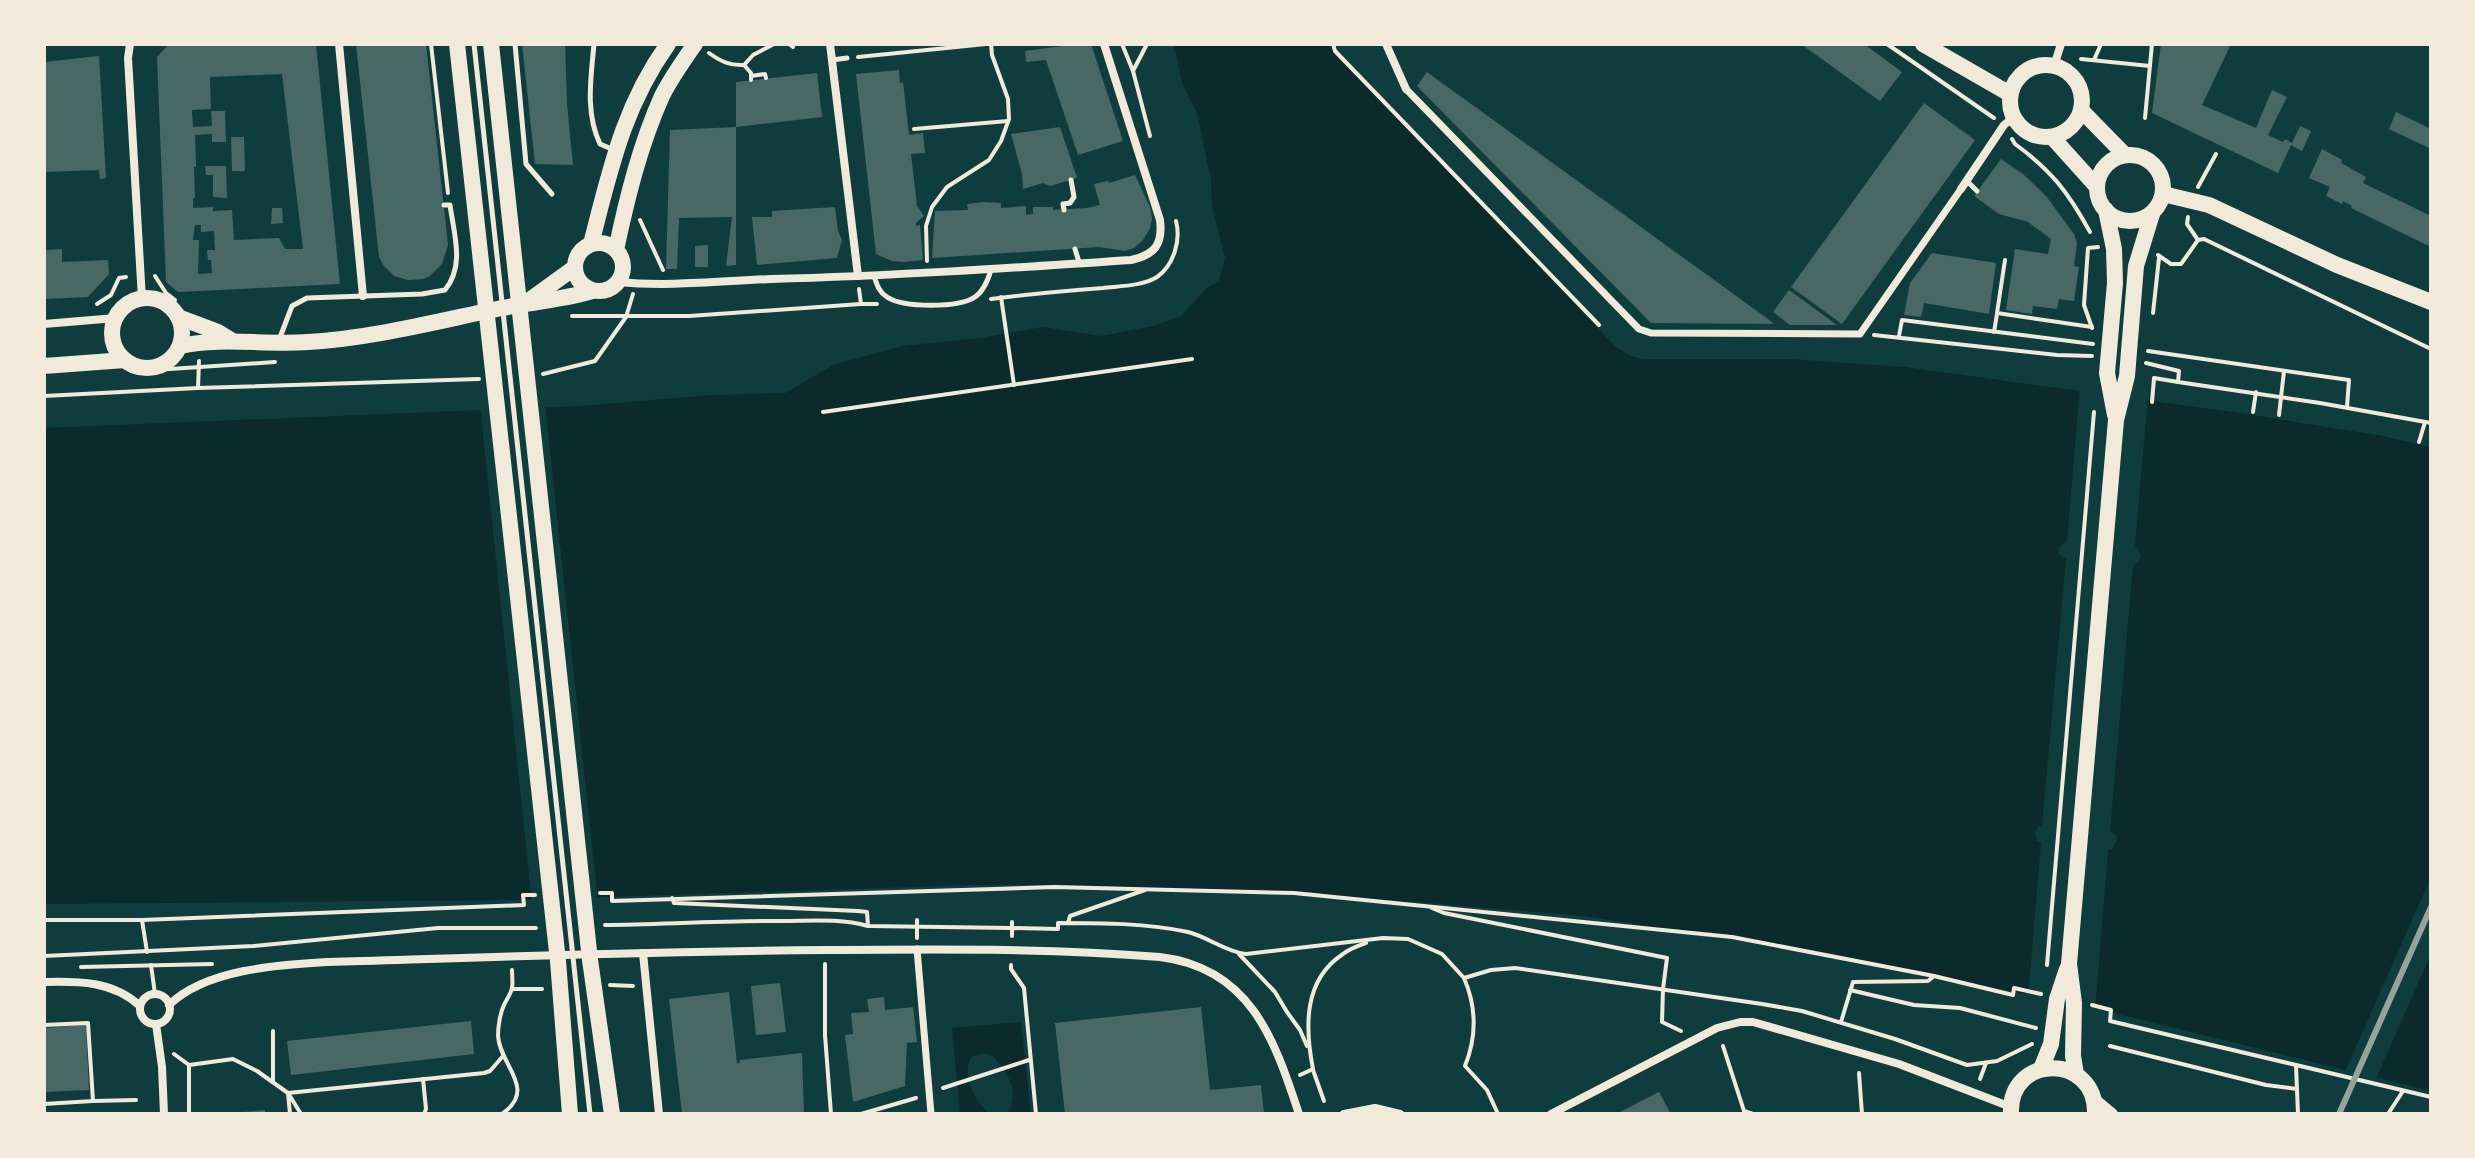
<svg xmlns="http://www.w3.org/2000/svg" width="2475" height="1158" viewBox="0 0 2475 1158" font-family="Montserrat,sans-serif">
  <rect width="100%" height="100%" fill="#0f3d3e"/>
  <g fill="#0a2a2b">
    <polygon points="1174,44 1331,44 1334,52 1615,346 1631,356 1643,359 1791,359 1904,367 2240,413 2383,436 2431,447 2431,1091 2028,992 2026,994 1849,958 1584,916 1429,903 1255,892 1077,885 970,885 517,900 44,904 44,428 580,406 711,395 785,393 833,365 902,346 980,338 1043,327 1101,336 1153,326 1181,316 1206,289 1219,280 1225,258 1212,205 1211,180 1197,113 1183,86"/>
    <path d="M1021,1022L1031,1114H1007C1020,1092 1009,1074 993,1056L983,1053L971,1057C961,1077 974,1101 990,1114H960L952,1028Z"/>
  </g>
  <g fill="#0f3d3e">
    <polygon points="2080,387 2148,396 2135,545 2141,555 2138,563 2133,565 2110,831 2116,835 2117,840 2112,849 2108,850 2095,1012 2028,998 2041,843 2037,841 2035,834 2038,827 2042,825 2066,559 2059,554 2059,548 2067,540"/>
    <polygon points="545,404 598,901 532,904 480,406"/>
    <polygon points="2431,877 2431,954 2375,1081 2344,1074"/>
  </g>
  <g fill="#486865" fill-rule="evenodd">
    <path d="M169,44H316L340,284L178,292L166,282L157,57ZM282,74L303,249H285L279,238L234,240L232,210L213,211V207L193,208V198H195L194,167H196L195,135L212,134V142H226L225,111H211L212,126L193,127L192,110L211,109L210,77ZM195,225H201V232L214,231L215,250H207L208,260H211L212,273L198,274L199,240H193Z"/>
    <polygon points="356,44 426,44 448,245 442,264 430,276 423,279 408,280 394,276 384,266 379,257"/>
    <polygon points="522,44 565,44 567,104 573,165 535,164"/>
    <polygon points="1078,44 1091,44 1123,141 1078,155 1046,60 1026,62 1025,51"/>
    <polygon points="1801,44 1864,44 1902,72 1880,101"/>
    <polygon points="2161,44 2231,44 2202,105 2256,128 2272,90 2287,97 2268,135 2283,142 2285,139 2292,143 2300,126 2311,131 2302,151 2291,145 2278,173 2152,113"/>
    <polygon points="99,56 106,178 100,179 99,170 44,172 44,62"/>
    <polygon points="899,70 900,83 903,82 909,135 923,133 925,153 911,154 917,206 924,216 916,223 916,226 920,225 923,260 904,262 892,261 876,254 856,74"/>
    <polygon points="1427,72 1768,319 1774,324 1651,323 1417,86"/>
    <polygon points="817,73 822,117 736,127 736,82"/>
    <polygon points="1924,103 1975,140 1842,324 1791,287"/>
    <polygon points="2396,112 2431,129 2431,149 2389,129"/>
    <polygon points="736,127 736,265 726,266 732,217 679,218 677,269 666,269 670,130"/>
    <polygon points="1060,127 1077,178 1050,186 1043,183 1023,189 1022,174 1011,134"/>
    <polygon points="231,137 244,137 245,171 232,171"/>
    <polygon points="2322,149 2342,160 2341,163 2366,177 2363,183 2431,216 2431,247 2351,208 2352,206 2343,201 2342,204 2326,196 2330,187 2309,178"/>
    <polygon points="2001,159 2023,174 2046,196 2074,234 2077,243 2074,266 2079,267 2074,301 2059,299 2057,309 2033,306 2032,314 2006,310 2015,249 2048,254 2051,239 2028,222 1999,214 1974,196"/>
    <polygon points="205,166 226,166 227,198 213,197 213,175 206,175"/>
    <polygon points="1135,175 1150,207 1152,219 1150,228 1143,240 1134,248 1125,251 1099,247 932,258 935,211 968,210 967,204 984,202 1001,203 1001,208 1026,206 1026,215 1033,214 1033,207 1053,207 1053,210 1087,208 1100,205 1094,184 1108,181 1109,183"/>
    <polygon points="835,207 838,231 842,240 837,258 757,265 752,217 772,217 772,211"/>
    <polygon points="272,208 282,208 283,223 271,224"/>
    <polygon points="708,245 708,267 695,267 695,246"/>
    <polygon points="62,249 62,262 108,260 109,274 88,297 44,299 44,250"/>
    <polygon points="1932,253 1996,263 1989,314 1924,303 1921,317 1904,315 1910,283"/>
    <polygon points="1789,290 1837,325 1790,325 1773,312"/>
    <polygon points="780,983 786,1032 756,1035 751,986"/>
    <polygon points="729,992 737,1063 740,1063 739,1060 802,1053 804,1114 682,1114 669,999"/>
    <polygon points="884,997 885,1010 913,1007 917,1042 907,1043 905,1086 853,1102 845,1035 853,1034 851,1013 869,1012 867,999"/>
    <polygon points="1201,1007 1210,1090 1261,1085 1264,1114 1065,1114 1055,1023"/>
    <polygon points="471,1021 474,1054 291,1075 287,1041"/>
    <polygon points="86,1025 89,1090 44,1092 44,1028"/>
    <polygon points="1659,1092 1671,1114 1616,1114"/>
    <polygon points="265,1110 265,1114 244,1114 244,1112"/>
  </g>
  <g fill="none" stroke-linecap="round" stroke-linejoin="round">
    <g stroke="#f1e9da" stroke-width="4">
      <polyline points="431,44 448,193"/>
      <polyline points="789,44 793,47"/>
      <polyline points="1122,44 1133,71"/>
      <polyline points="1147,44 1133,71 1150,136"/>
      <polyline points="1333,44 1335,51 1599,325"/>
      <polyline points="1887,44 1994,118"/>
      <path d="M709,53C720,61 730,66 744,65L753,55L774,44"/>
      <polyline points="858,57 986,44"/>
      <polyline points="2081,59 2150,66"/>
      <polyline points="2094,60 2101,44"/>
      <polyline points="744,65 751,73 751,80"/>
      <polyline points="751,76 765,74 766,78"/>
      <polyline points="2145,118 2152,44"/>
      <polyline points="914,129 1008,121"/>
      <path d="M2012,139L2015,144C2052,171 2068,192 2090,232"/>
      <polyline points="2198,187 2216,154"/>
      <polyline points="2188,217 2187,224 2198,240"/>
      <polyline points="640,220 663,270"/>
      <polyline points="2158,255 2171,264 2181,264 2198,240 2204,239 2431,349"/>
      <polyline points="2005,260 1997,313 2092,327"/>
      <polyline points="927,261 926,226 932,207 947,187 989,160 1001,141 1009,119 1008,99 992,55 991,44"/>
      <polyline points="155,276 166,293 175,300"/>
      <polyline points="859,289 861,304 877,304"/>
      <polyline points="1001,297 1014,385"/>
      <path d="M991,299C1028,294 1065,291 1103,288C1120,286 1143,286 1157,277C1174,265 1181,240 1176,221"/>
      <polyline points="97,304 111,295 119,278 126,277"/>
      <polyline points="2153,313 2159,258"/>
      <polyline points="572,316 689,316 861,304"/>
      <polyline points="2092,328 2084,305 2088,248 2098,247"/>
      <polyline points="1994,332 1997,314"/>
      <polyline points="1874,335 2057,355 2092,356"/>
      <polyline points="1899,336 1902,320 2093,344"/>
      <polyline points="2148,351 2349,380 2347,407"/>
      <polyline points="2146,363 2179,371 2178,382 2320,403 2431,423"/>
      <polyline points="140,371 275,362"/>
      <polyline points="543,374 595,361 626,317 633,294"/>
      <polyline points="198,388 199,361"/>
      <polyline points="44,396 198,388 479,379"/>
      <polyline points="2152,402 2154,378 2178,382"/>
      <polyline points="823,412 1192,359"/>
      <polyline points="2253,412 2256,392"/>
      <polyline points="2279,415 2284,371"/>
      <polyline points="2419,442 2425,422"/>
      <polyline points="600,893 612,893 612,901 1054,887 1294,893 1732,937 1934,976 2013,995 2014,988 2041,994"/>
      <polyline points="672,898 674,903 858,911 867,912 868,926"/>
      <polyline points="1432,908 1444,913 1667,958 1663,989 1662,1022 1681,1031"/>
      <polyline points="44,920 142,920 524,905 523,895 535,895"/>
      <polyline points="142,920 147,952"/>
      <polyline points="917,920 917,938"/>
      <polyline points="1068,923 1070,916 1145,890"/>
      <path d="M605,925C664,924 722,921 781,921C810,921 839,918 868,926L1012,928V922"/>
      <path d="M1012,936V928L1058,929V923C1101,923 1147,923 1188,932C1208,937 1226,952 1246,954L1383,938L1408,939L1442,954L1464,978L1491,970L1515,968L1762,1004L1802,1011L1895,1039L1967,1065L1997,1061L2032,1044"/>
      <polyline points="1239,954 1275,992 1287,1012 1300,1030 1307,1046"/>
      <polyline points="44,956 253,946 438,928 536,928"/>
      <polyline points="825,964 825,1035 831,1114"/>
      <polyline points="151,965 155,994"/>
      <polyline points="1011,965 1011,969 1024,988 1036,1114"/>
      <polyline points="2047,965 2094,412"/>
      <polyline points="81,967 212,964"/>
      <path d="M1464,978C1477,1008 1477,1036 1465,1066L1487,1090L1498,1114"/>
      <polyline points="610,985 633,986"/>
      <polyline points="512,989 542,989"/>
      <polyline points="1850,990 1914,1005 1960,1008 2036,1028"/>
      <polyline points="2092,1005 2111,1010 2110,1021 2431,1097"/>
      <polyline points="1841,1022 1853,982 1928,981 1934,976"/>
      <polyline points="44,1025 88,1023 93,1101 44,1104"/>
      <polyline points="273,1031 273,1082"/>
      <polyline points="1723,1046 1744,1111 1753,1114"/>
      <polyline points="2110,1046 2266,1085 2297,1089"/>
      <polyline points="174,1054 189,1065 233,1059 257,1071 288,1093 301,1114"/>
      <polyline points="2296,1066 2298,1114"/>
      <polyline points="1313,1070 1324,1101"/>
      <polyline points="1859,1073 1862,1114"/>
      <path d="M1300,1075L1313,1069C1305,1028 1303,980 1343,954C1349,949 1358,946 1366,943"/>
      <polyline points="423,1079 426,1109 424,1114"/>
      <polyline points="1980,1079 1986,1063"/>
      <polyline points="943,1088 1029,1060"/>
      <polyline points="93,1101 136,1100"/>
      <polyline points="189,1114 189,1065"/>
      <polyline points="290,1114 288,1093 484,1073 490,1071 503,1056"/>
      <path d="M502,1114C538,1089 500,1066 498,1036C498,1027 500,1013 504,1005C506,1000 511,994 512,988C513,983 512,975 512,970"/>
      <polyline points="861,1114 916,1098"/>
      <polyline points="2388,1114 2403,1091"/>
    </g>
    <g stroke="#f1e9da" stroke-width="5">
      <polyline points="474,44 590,1114"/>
      <polyline points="515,44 526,164 552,194"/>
      <path d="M594,44C591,78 585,112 600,144L614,150"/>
      <polyline points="832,60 847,58"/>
      <polyline points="1967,181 1977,191"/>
      <polyline points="1064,210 1063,204 1070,203 1074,197 1071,180"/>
      <polyline points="1075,249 1079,262"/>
      <path d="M874,276C877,285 879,292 887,297C903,308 959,308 975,297C984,291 988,280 991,270"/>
      <path d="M279,340L292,306L307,298L422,294L445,290C465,266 454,234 450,205H444"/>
    </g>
    <g stroke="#f1e9da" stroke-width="7">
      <polyline points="1406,89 1639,329 1651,333 1860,334 1961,189"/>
      <polyline points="917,949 931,1114"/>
    </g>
    <g stroke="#f1e9da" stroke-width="8">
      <polyline points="130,44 128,58 142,299"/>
      <polyline points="339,44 363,296"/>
      <polyline points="830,44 858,276"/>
      <polyline points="1386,44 1406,89"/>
      <polyline points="2054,66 2061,44"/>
      <polyline points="1961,189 2004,125 2014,117"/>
      <path d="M618,282C668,287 721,281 771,279C891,276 1011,268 1131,260C1155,255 1163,244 1160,220L1104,44"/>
      <polyline points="44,324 116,318"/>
      <polyline points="643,953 659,1114"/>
      <path d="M44,982C79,981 113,981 140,1006"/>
      <circle cx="155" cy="1009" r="15"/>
      <path d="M169,1005C206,969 278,965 328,962C494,957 660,951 826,950C937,949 1048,948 1160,957C1250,968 1274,1038 1299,1114"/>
      <polyline points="156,1024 162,1067 164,1114"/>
      <polyline points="1344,1114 1375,1108 1400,1114"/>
      <polyline points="1551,1114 1717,1028 1740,1022 1753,1022 1899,1064 2011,1107"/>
    </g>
    <polyline stroke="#f1e9da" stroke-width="12" points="2094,1099 2112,1114"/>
    <g stroke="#f1e9da" stroke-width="16">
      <polyline points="457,44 558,961 570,1114"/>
      <polyline points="491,44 590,960 612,1114"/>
      <polyline points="1923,44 2010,94"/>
      <circle cx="2046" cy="101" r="36"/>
      <polyline points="2081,110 2125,155"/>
      <polyline points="2052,137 2097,187"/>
      <circle cx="2130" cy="188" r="33"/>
      <polyline points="2163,194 2209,205 2337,265 2431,302"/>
      <polyline points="2106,210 2114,249 2115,283 2107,373 2115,415"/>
      <circle cx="599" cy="267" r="24"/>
      <path d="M591,244C610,171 623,107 668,44"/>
      <path d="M616,250C627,198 640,145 662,96C671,78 683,61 695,44"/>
      <circle cx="147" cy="333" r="35"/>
      <polyline points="527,302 574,268"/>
      <polyline points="178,317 218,332 231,340"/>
      <path d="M180,346C222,337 265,345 308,342C374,338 438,321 502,308C532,302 562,300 592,291"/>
      <polyline points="44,366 125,360"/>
      <polyline points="2041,1069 2051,1044 2057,999 2067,969"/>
      <polyline points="2076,1074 2073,1056 2074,1003 2069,964 2116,420 2127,376 2136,266 2152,214"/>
      <path d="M2011,1114C2008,1053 2097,1053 2095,1114"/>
    </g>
    <polyline stroke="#97a49c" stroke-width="6" points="2339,1114 2431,907"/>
  </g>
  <rect width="2475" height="1158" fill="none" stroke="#f1e9da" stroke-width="92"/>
</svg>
